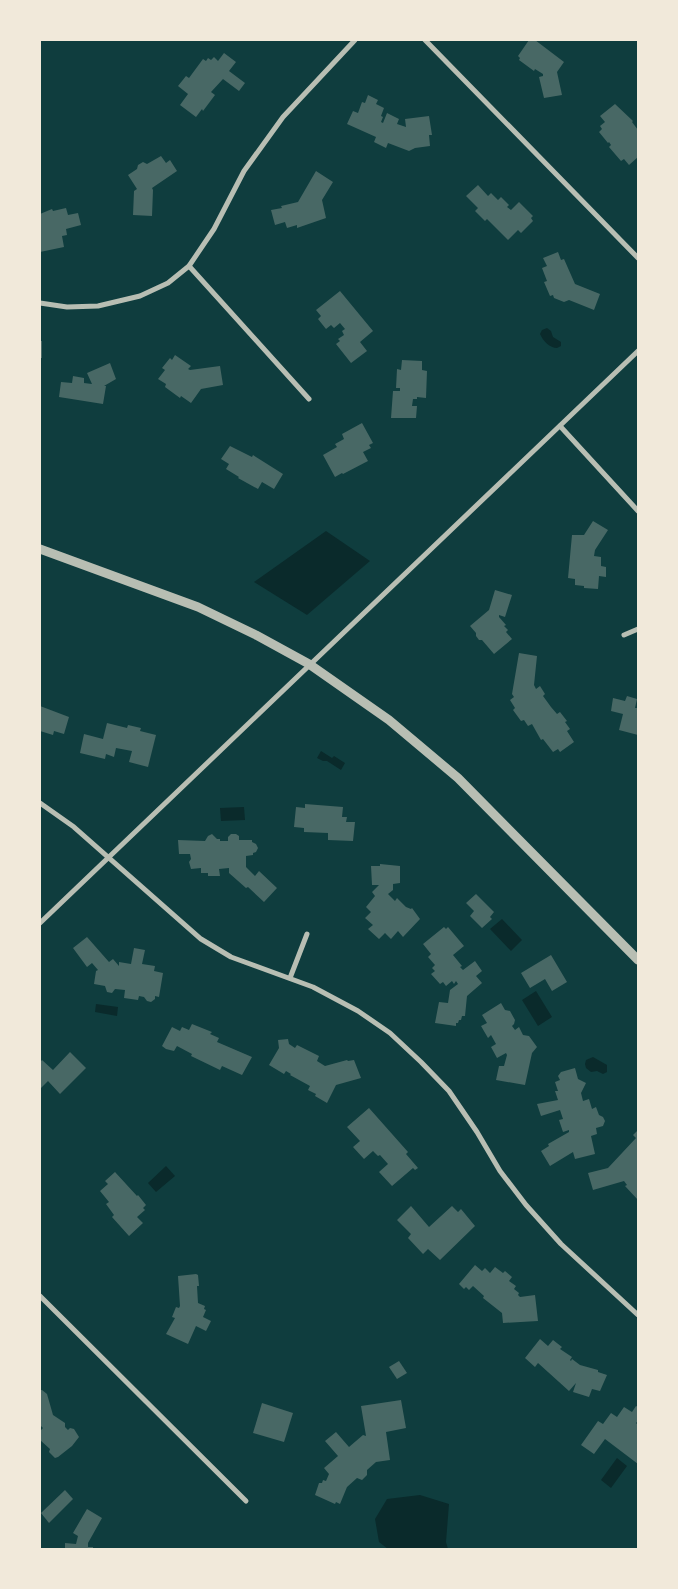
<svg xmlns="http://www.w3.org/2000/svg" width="678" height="1589" viewBox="0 0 678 1589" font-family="Lato,sans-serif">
  <rect width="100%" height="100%" fill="#0f3d3e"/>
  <g fill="#0a2a2b">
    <path d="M547,328L551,331L553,337L561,342V346L557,348C550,348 543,341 540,334L542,330Z"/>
    <polygon points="326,531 370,561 307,615 254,582"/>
    <polygon points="321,751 332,758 334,756 345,763 341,770 327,761 323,761 317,758"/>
    <polygon points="244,807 245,820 221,821 220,808"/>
    <polygon points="502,919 522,940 511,951 490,929"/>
    <polygon points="536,991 552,1017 538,1026 522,1000"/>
    <polygon points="96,1004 118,1007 117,1016 95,1012"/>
    <polygon points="593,1057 607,1065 607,1072 603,1074 597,1071 591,1072 586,1068 585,1064 586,1060"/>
    <polygon points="166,1166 175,1176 156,1192 148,1183"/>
    <polygon points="617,1458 627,1466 611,1488 601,1480"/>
    <polygon points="420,1495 449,1504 446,1542 448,1549 388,1549 379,1542 375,1519 387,1499"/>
  </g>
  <g fill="#486865">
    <polygon points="529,40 535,40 564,62 557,72 562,95 544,98 539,77 543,76 543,74 535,69 534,71 519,60 520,58 518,56"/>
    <polygon points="224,53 236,62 229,71 245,83 239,91 223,79 211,92 215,95 203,111 202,109 196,117 180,105 188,94 178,86 186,76 189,78 203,59 206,61 208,58 211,60 214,57 218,61"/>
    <polygon points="368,95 378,100 376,104 384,108 381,116 383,117 381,122 383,123 387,113 399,119 397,124 406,127 405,119 429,116 432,135 429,135 430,146 415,148 409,151 388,143 386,148 374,142 376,137 347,124 353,111 358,113 362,102 365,103"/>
    <polygon points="615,104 633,121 632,122 638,130 638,157 629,165 624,159 621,161 609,147 611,145 609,142 608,143 599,132 602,129 600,126 605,122 600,116"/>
    <polygon points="161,156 166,163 170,160 177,171 152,188 153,190 152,216 133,215 134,191 137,189 128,175 137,169 138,165 143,162 147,164"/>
    <polygon points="316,171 333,182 322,200 326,218 297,228 297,225 287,228 285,222 275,225 271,210 282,208 281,206 298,202"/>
    <polygon points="478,185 488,196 491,193 498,200 501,197 509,205 507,207 511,210 519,202 533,216 531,218 533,221 521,233 518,230 508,240 487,219 485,221 475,211 478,208 466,196"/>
    <polygon points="66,208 68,215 78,213 81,225 66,229 67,235 62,236 64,247 40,252 40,214 52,209 53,211"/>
    <polygon points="558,252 561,260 564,259 575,284 600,294 594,310 569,300 564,302 554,298 553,295 550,296 544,282 547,281 542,268 547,266 543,258"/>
    <polygon points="340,291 373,331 360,342 367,351 351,363 336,344 340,341 338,339 344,335 342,331 345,329 340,323 334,328 331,325 326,329 318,319 321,316 316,310"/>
    <rect x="40" y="341" width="2" height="17"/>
    <polygon points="175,355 191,366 188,369 190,370 220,366 223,385 201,389 191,403 181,396 180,398 165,387 166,384 158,379 165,370 162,368 170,358 172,360"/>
    <polygon points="402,360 422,361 422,370 427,371 426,398 417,397 417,399 413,399 412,406 417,406 416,418 391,418 393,391 400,391 400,388 396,388 397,369 401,370"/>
    <polygon points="110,363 116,379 104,386 106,386 103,404 59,397 61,382 72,383 73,376 84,378 84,383 92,384 87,373"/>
    <polygon points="362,423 373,443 369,445 371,448 363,452 368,461 343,474 342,473 335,477 323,455 337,447 335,444 344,439 342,434"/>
    <polygon points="230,446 252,457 253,455 283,474 274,489 262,482 258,489 238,478 239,477 226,469 229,464 221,459"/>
    <polygon points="593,521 608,530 595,550 594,556 601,557 601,566 606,567 606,577 599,576 598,589 584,588 584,586 575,585 575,579 568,578 572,535 584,535"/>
    <polygon points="495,590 512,595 505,617 499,615 499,617 506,625 504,626 508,630 506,632 512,639 494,654 482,640 479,640 476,636 476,633 470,626 489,610"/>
    <polygon points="519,653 537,656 534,685 536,689 540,686 545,694 543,696 551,707 557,714 560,712 567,721 565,722 570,729 567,731 574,742 560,752 558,749 553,752 543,739 541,740 532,724 528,726 524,720 521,721 513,710 515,708 510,700 514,697 512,694"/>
    <polygon points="627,696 637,699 635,708 638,708 638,735 619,730 623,714 611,711 613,698 625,701"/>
    <polygon points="40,706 69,717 64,734 54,731 53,735 40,731"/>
    <polygon points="107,723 127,728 128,725 141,728 140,731 156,735 148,767 129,762 132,751 116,748 114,757 106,754 105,759 80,753 84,734 103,739"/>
    <polygon points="305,804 343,807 342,817 347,817 346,822 355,822 353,841 328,840 328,833 304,832 304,828 294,827 296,807 305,808"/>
    <polygon points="212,834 217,839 220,839 220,841 228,841 228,837 231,834 236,834 239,836 239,840 252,840 252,842 256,844 258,848 256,852 253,853 253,855 246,856 246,867 255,876 259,871 277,888 264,902 248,887 246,888 229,873 229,868 219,869 220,876 208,876 208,873 201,873 201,868 191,869 189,862 191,859 190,854 179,854 178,840 205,841 208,836"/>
    <polygon points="380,864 400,866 400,883 393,884 393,890 388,894 395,901 397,898 406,907 411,909 412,908 420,919 403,937 398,931 391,939 385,933 379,939 368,929 373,925 365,918 371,912 366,907 375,896 372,892 379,885 372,885 371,866 380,866"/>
    <polygon points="476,894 494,912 490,917 492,919 482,928 470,916 474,911 466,903"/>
    <polygon points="444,927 446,929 448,927 464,946 453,955 462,966 460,967 463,970 475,961 482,971 476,976 482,983 467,996 465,1016 462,1016 461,1020 459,1020 458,1023 456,1023 456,1026 435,1023 439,1002 448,1003 450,990 458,984 456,981 454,984 452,981 446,986 443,982 440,984 431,974 435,971 432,968 435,965 428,957 431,954 423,944"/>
    <polygon points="87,937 109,962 113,959 119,966 119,962 131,964 134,948 145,950 142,964 155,966 154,971 163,973 159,997 155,996 155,999 151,1002 147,1001 144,997 139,996 138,1000 124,998 125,990 115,989 112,993 107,992 105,986 94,984 96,971 98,970 92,963 87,967 73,948"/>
    <polygon points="551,955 567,982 552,991 545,979 530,988 521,973"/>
    <polygon points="501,1003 505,1010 510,1011 515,1020 514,1024 512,1026 515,1030 519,1027 523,1035 529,1036 537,1047 532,1053 525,1085 496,1080 499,1066 504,1066 507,1055 506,1053 497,1058 491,1047 496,1044 491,1035 488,1038 481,1026 487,1023 482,1015"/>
    <polygon points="192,1024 212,1032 210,1034 219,1038 217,1042 252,1057 242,1075 222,1066 220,1070 191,1056 192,1054 177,1046 174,1051 166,1049 162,1046 172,1027 180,1031 182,1027 189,1030"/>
    <polygon points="288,1039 289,1044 295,1048 297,1045 319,1056 317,1061 325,1066 347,1060 348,1061 354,1060 361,1078 336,1085 327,1103 315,1096 316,1094 308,1090 310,1086 290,1075 291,1074 286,1071 284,1074 269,1065 279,1048 278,1040"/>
    <polygon points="70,1052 86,1068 60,1094 48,1081 40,1089 40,1062 42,1060 53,1070"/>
    <polygon points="575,1068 578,1079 586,1083 581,1093 583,1101 589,1099 592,1109 596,1107 599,1115 603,1117 605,1121 603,1126 596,1128 597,1134 591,1136 595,1154 575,1159 573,1152 550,1166 541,1151 549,1146 548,1144 569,1132 569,1130 563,1132 559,1120 563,1119 560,1110 541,1116 537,1104 558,1100 555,1091 558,1091 555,1082 560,1080 558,1076 561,1072"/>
    <polygon points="369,1108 408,1152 406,1154 418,1168 415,1170 413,1168 392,1186 379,1172 388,1164 380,1155 378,1156 373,1151 364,1159 353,1147 360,1141 347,1127"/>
    <polygon points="638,1130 638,1200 625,1186 627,1185 624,1181 593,1190 588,1173 608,1168 636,1138 633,1135"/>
    <polygon points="115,1172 137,1196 138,1195 146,1205 143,1208 145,1210 137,1217 143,1223 129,1236 112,1217 114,1215 106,1204 109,1202 100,1191 108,1184 105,1181"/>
    <polygon points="411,1206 429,1227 452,1206 458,1212 461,1209 475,1226 440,1260 428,1249 423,1254 408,1238 411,1234 397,1220"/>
    <polygon points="475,1265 482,1271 485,1268 490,1273 495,1267 503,1273 505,1271 512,1277 509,1281 516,1286 514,1289 519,1293 518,1295 520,1297 535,1295 538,1321 503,1323 502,1313 483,1298 484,1296 473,1286 469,1290 466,1287 464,1289 459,1284"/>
    <polygon points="196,1274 198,1275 199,1286 197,1286 198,1303 205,1306 204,1309 206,1310 203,1317 211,1321 206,1331 196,1326 188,1344 166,1334 175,1318 172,1317 176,1307 179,1308 180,1306 178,1276"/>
    <polygon points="540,1339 548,1346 553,1340 562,1347 560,1349 572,1357 570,1360 571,1361 572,1359 580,1365 598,1370 598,1372 607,1375 600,1391 592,1389 589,1397 573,1392 576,1383 569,1391 538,1363 535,1367 525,1358"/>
    <polygon points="399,1361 407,1373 397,1379 389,1367"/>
    <polygon points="40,1390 42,1390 47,1394 53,1415 65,1423 65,1427 68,1430 70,1428 74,1429 79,1437 72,1446 58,1457 55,1458 49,1452 50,1449 40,1440 40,1431 43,1428 40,1425"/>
    <polygon points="401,1400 406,1428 386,1432 390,1460 376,1462 367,1470 367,1475 362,1480 357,1478 347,1487 340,1504 336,1502 335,1504 315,1495 319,1483 322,1483 323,1480 326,1481 329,1474 324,1468 338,1456 325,1441 336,1432 349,1447 363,1435 366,1436 361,1406"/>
    <polygon points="262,1403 293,1413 284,1442 253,1433"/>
    <polygon points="636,1406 638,1407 638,1421 636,1423 638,1425 638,1464 605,1439 594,1454 581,1445 598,1421 603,1424 611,1413 617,1417 624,1407 632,1412"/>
    <polygon points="65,1490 73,1499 49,1523 41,1513"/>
    <polygon points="87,1509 102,1518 88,1543 88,1547 93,1547 93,1549 65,1549 65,1543 76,1544 78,1536 73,1533"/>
  </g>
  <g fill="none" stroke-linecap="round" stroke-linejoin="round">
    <g stroke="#b8beb3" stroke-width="5">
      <polyline points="425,40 638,258"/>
      <polyline points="189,266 309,399"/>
      <polyline points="40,303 67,307 98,306 140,296 168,283 189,266 214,229 244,171 283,117 355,40"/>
      <polyline points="560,426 638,511"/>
      <polyline points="624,635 638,629"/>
      <polyline points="40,803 74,827 201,939 231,957 313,987 358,1011 390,1033 421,1062 449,1091 477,1132 500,1171 526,1205 561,1244 638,1315"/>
      <polyline points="40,923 638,351"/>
      <polyline points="290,978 307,934"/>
      <polyline points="40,1296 246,1501"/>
    </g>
    <polyline stroke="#b8beb3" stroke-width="9" points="40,549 198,607 256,635 309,664 389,720 458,778 638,960"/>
  </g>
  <rect width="678" height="1589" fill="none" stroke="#f1e9da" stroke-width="82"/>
</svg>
